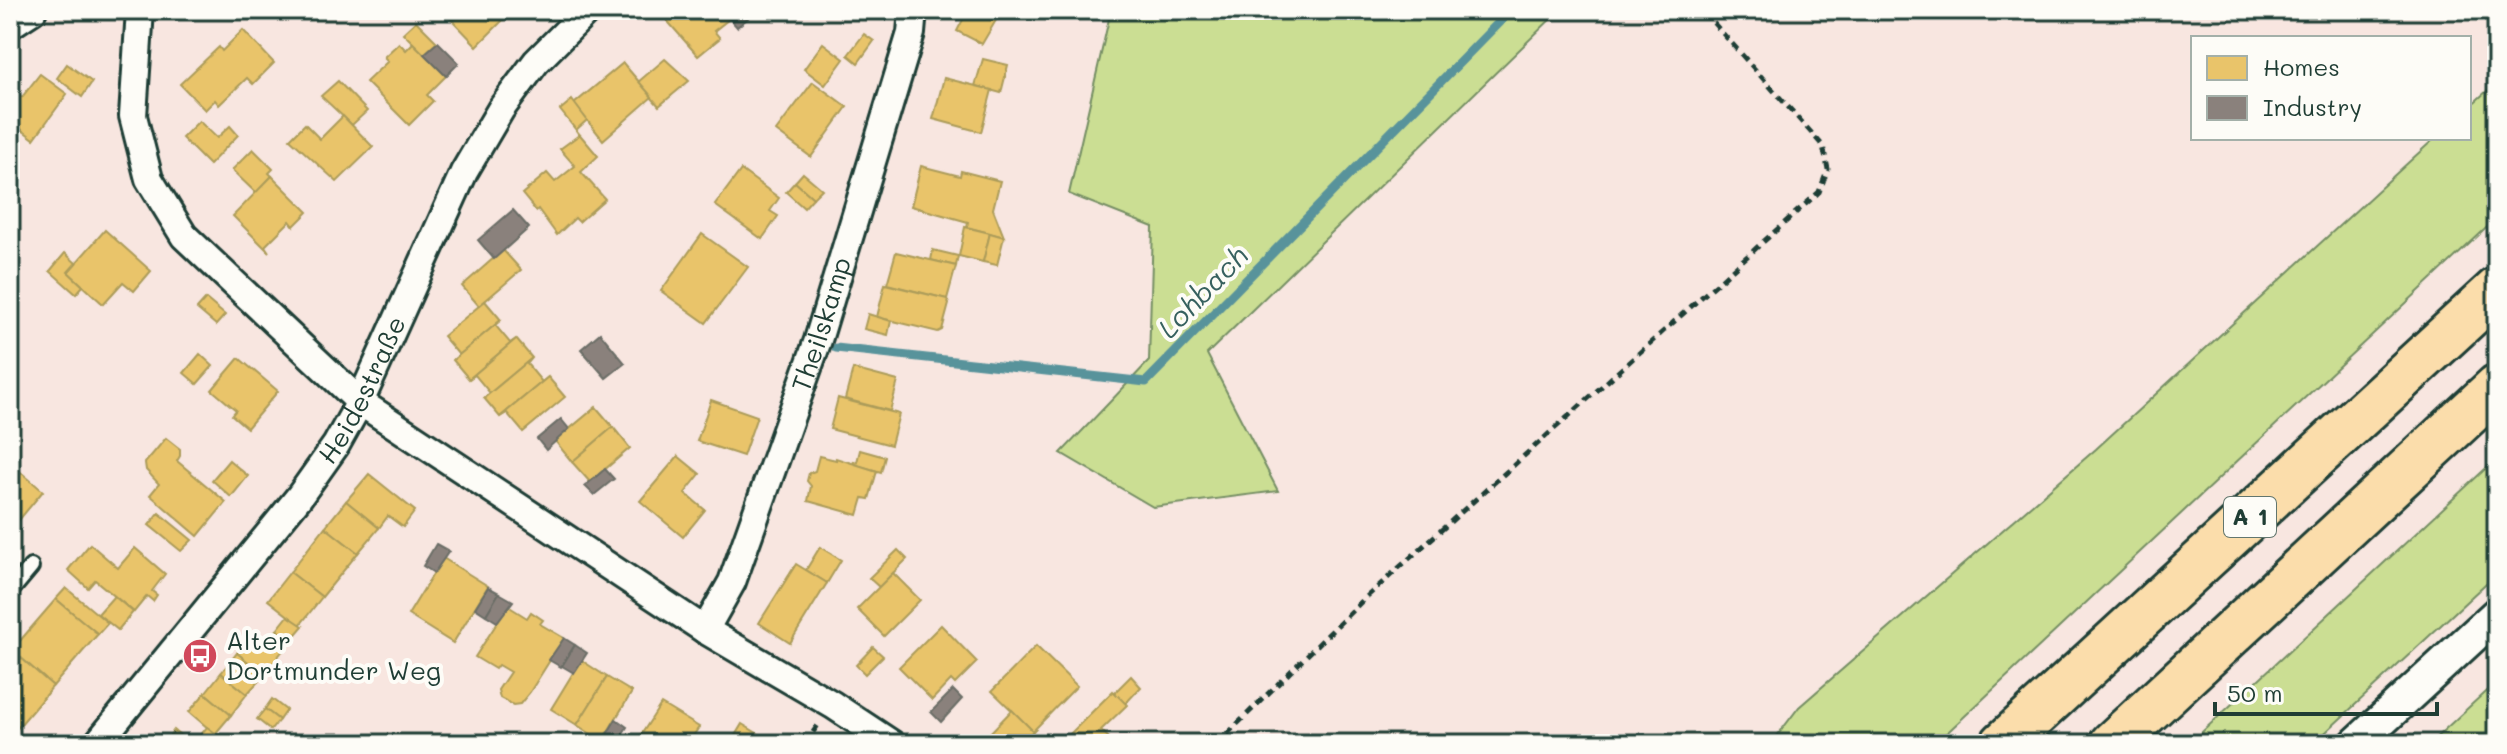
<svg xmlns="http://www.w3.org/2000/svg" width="2507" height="754" viewBox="0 0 2507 754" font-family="Mali,sans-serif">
  <rect width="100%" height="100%" fill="#f8e6e0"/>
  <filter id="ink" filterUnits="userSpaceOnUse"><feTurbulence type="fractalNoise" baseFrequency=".0125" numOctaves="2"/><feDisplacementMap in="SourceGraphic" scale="16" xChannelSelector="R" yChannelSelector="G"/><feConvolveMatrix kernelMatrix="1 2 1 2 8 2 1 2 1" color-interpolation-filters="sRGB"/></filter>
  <g filter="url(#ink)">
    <g fill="#cbde93" stroke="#758e64" stroke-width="2">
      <polygon points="1111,10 1560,10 1207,354 1278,491 1153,507 1061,453 1149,361 1153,227 1069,194"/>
      <polygon points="2497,82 2497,218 1935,744 1771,744 1799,707 2096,449 2435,138 2469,138 2469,107"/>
      <polygon points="2497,458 2497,573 2313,744 2189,744"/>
      <polygon points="2497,681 2497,744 2429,744"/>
    </g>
    <g fill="#e9c46a" stroke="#ac9c5a" stroke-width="2">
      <polygon points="441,10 464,10 453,21"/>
      <polygon points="464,10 513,10 477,46 453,21"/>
      <polygon points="670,10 722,10 729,19 714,31 720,38 698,56 663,16"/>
      <polygon points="968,10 1002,10 982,44 957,31"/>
      <polygon points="416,21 437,42 424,54 403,33"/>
      <polygon points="243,30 274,63 253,84 247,78 219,105 215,100 205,110 180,84 219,47 222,51"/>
      <polygon points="864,34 874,41 858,63 848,55"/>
      <polygon points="399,43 406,50 413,43 446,76 427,95 433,101 409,125 366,82 388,61 384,57"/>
      <polygon points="823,43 844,59 825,85 804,69"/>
      <polygon points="665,59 689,81 659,106 638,82"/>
      <polygon points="983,59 1008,65 1001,93 975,86"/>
      <polygon points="623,63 652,97 603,140 574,104"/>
      <polygon points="67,64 92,82 82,97 57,78"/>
      <polygon points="40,74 67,94 34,139 10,121 10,88 22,97"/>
      <polygon points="944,78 992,90 981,132 933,119"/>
      <polygon points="338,81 367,111 352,125 321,96"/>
      <polygon points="813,82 847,107 811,157 776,131"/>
      <polygon points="572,100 587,120 576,130 560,110"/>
      <polygon points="343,116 373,147 337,182 290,139 305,124 320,139"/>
      <polygon points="199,121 217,138 230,126 238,135 209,165 182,138"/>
      <polygon points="576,130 598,156 581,172 605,199 579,222 575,218 557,235 538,209 536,211 522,194 547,173 555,182 575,166 560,149 579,135"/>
      <polygon points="253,149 273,169 269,173 272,176 256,193 232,170"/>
      <polygon points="921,166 960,176 961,171 1000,181 993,209 1004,237 967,227 968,222 911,206"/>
      <polygon points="741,170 779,198 770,211 778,216 762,239 715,205"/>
      <polygon points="803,173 822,189 813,198 795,182"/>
      <polygon points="272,176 308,212 294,226 290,221 265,246 269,252 233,216"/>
      <polygon points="795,182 813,198 804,208 786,192"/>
      <polygon points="965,227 990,233 983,262 959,256"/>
      <polygon points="105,230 151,271 134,291 123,282 103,304 68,272"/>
      <polygon points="990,233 1004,237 997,265 983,262"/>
      <polygon points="702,234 748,267 706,323 661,291"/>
      <polygon points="503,250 521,270 479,306 462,286"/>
      <polygon points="933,250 958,256 956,266 931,260"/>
      <polygon points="896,252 956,266 947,299 887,284"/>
      <polygon points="65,253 76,263 68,272 83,286 76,294 50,271"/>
      <polygon points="885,284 947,299 949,304 942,330 938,332 877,317"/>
      <polygon points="206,299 225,315 216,325 197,309"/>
      <polygon points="485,301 501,320 453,360 459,355 443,336"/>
      <polygon points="868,314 891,321 888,335 864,329"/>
      <polygon points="501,320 495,325 510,343 516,339 469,379 453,360"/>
      <polygon points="516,339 532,358 484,398 490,393 475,375 469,379"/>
      <polygon points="200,354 213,366 197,384 184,373"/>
      <polygon points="239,358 278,391 247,428 232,415 236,410 212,390"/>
      <polygon points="532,358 527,364 542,382 548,377 500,417 484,398"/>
      <polygon points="853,369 898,381 890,411 845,399"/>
      <polygon points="548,377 565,397 523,432 507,413 500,417"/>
      <polygon points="838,398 899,414 891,445 830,429"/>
      <polygon points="711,400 757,416 743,456 697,441"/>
      <polygon points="596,407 613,427 572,462 555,441"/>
      <polygon points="613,427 630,448 590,482 572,462"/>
      <polygon points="166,438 180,449 180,456 177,461 226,502 198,536 150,495 159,484 146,470 145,463"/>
      <polygon points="860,450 885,457 881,472 853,464 854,461 857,462"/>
      <polygon points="678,456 700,474 685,493 705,510 683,537 640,501"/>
      <polygon points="819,456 836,460 836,458 877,471 869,499 863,498 858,515 808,501 811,486 807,481 809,473 815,471"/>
      <polygon points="229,460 248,476 231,497 212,480"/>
      <polygon points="10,463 43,491 10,531"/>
      <polygon points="369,474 415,511 403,527 388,516 379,528 346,501"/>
      <polygon points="346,501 379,528 358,553 325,527"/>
      <polygon points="159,513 192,540 181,551 149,525"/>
      <polygon points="325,527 358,553 322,597 290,572"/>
      <polygon points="90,544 118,568 135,548 165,574 152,591 157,595 153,601 147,596 134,612 95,580 88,588 68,570"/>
      <polygon points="820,547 841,560 827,583 806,570"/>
      <polygon points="898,550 907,559 879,587 869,578"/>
      <polygon points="443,558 488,586 453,643 408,615"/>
      <polygon points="796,564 827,583 790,643 759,623"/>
      <polygon points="290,572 322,597 300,625 268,600"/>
      <polygon points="893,573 920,600 884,636 857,609"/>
      <polygon points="66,588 108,623 98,634 56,599"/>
      <polygon points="114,596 133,612 118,630 98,614"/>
      <polygon points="56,599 98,634 53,686 12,650"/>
      <polygon points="508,606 527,618 531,612 543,620 540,624 564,638 530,692 520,704 513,705 500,698 498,690 510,672 498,665 495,669 475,657"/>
      <polygon points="288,616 303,626 290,641 277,630"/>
      <polygon points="941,625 977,662 955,684 951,680 932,700 899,667"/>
      <polygon points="277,630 290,641 264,675 237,653 252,634 266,644"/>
      <polygon points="1036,646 1077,686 1033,731 992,691"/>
      <polygon points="873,647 883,656 865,674 856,665"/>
      <polygon points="12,650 53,686 10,737 10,653"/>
      <polygon points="237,653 264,675 247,694 221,673"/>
      <polygon points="581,660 607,677 577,725 551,709"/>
      <polygon points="221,673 247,694 231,715 205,693"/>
      <polygon points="1131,676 1141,687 1125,704 1114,693"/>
      <polygon points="607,677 632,692 602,741 577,725"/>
      <polygon points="1113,691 1127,705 1101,730 1115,744 1060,744"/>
      <polygon points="205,693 231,715 215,734 189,712"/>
      <polygon points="272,699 286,710 279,720 265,709"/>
      <polygon points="661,704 699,727 688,744 649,744 639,738"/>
      <polygon points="265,709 279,720 271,730 257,719"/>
      <polygon points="1012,710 1033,731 1020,744 998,744 988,735"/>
      <polygon points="742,724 775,744 730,744"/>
      <polygon points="207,727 221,737 216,744 199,744 196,741"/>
      <polygon points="174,730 191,744 169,744 165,741"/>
    </g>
    <g fill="#8a817c" stroke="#6a6d66" stroke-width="2">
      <polygon points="722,10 742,10 748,18 737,27"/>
      <polygon points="438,42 459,63 446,76 424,54"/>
      <polygon points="513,210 529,228 494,259 478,240"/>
      <polygon points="600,333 625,363 606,378 581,349"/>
      <polygon points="561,419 569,429 546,450 537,439"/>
      <polygon points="605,469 614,479 594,495 585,486"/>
      <polygon points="436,544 449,551 434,573 423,566"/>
      <polygon points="488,587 499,593 486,615 475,608"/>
      <polygon points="499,593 513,601 497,622 486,615"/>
      <polygon points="564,638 575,645 561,667 549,660"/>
      <polygon points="575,645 587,653 574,673 562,666"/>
      <polygon points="953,690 962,699 941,722 931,712"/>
      <polygon points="616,719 627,727 616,744 608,744 603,741"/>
    </g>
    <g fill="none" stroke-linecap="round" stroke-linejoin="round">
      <polyline stroke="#59939b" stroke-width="9" points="836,348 1146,382 1511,10"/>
      <g stroke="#1f3d34" stroke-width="20">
        <polyline id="service" points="10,592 31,567"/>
      </g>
      <g stroke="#1f3d34" stroke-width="32">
        <g id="minor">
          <polyline points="140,10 133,116 149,179 184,236 360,402 705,630 833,705 892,744"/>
          <polyline points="10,25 33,10"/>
          <path id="s1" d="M705,630L732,582L818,340L911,33L913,10"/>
          <path id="s2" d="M97,744L299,497L336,445L360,402L464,172L501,109L536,62L588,10"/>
        </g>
      </g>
      <g stroke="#1f3d34" stroke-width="38">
        <polyline id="tertiary" points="2356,744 2497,614"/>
      </g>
      <g stroke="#1f3d34" stroke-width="50">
        <g id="motorway">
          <polyline points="2003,744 2497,290"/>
          <polyline points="2112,744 2497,387"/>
        </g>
      </g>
      <g stroke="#1f3d34" stroke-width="5" stroke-dasharray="8 6" stroke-linecap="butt">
        <polyline points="805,744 818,725"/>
        <polyline points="1217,744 1363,600 1819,192 1828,169 1823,146 1702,10"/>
      </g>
      <use href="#service" stroke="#fdfcf7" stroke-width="14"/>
      <use href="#minor" stroke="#fdfcf7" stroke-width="26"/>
      <use href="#tertiary" stroke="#fdfcf7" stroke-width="32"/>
      <use href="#motorway" stroke="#fbddab" stroke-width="44"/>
    </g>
  </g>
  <defs>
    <g id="bus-disc" transform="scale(1.8)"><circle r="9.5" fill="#d1495b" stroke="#fdfcf7"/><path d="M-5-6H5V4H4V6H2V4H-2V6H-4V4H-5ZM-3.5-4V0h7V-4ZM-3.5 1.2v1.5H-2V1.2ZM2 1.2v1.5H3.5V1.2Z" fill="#fff"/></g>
  </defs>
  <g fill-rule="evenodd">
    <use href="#bus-disc" x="200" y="656"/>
  </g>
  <g text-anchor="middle" stroke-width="8" stroke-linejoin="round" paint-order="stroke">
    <rect fill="#fdfcf7" stroke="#62766e" stroke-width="2" x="2224" y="497" width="52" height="40" rx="6"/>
    <g font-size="24" font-weight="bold" fill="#1f3d34">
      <text x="2250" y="525">A 1</text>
    </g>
    <g font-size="26" fill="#1f3d34" stroke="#fdfcf7">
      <text dy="9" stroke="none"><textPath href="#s1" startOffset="328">Theilskamp</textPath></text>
      <text dy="9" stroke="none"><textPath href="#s2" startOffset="444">Heidestraße</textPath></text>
    </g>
    <g font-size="26" fill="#1f3d34" stroke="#fdfcf7" text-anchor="start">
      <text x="226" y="650">Alter<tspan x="226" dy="30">Dortmunder Weg</tspan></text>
    </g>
    <g font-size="28" font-style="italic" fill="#37615f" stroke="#fdfcf7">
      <text transform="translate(1203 292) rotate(-46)" y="10">Lohbach</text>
    </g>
  </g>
  <rect width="2507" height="754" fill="none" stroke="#fdfcf7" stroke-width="40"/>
  <rect x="20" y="20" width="2467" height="714" fill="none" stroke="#1f3d34" stroke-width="3" filter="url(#ink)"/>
  <rect x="2191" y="36" width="280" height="104" fill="#fdfcf7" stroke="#a4b0a9" stroke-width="2"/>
  <rect x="2207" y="56" width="40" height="24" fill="#e9c46a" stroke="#a4b0a9" stroke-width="2"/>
  <text x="2263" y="76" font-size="24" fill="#1f3d34">Homes</text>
  <rect x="2207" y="96" width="40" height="24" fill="#8a817c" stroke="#a4b0a9" stroke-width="2"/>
  <text x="2263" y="116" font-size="24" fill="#1f3d34">Industry</text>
  <path d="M2215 702v12h222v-12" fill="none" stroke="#1f3d34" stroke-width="4"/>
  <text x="2227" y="702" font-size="24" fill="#1f3d34" stroke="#fdfcf7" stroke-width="6" paint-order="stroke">50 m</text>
</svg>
